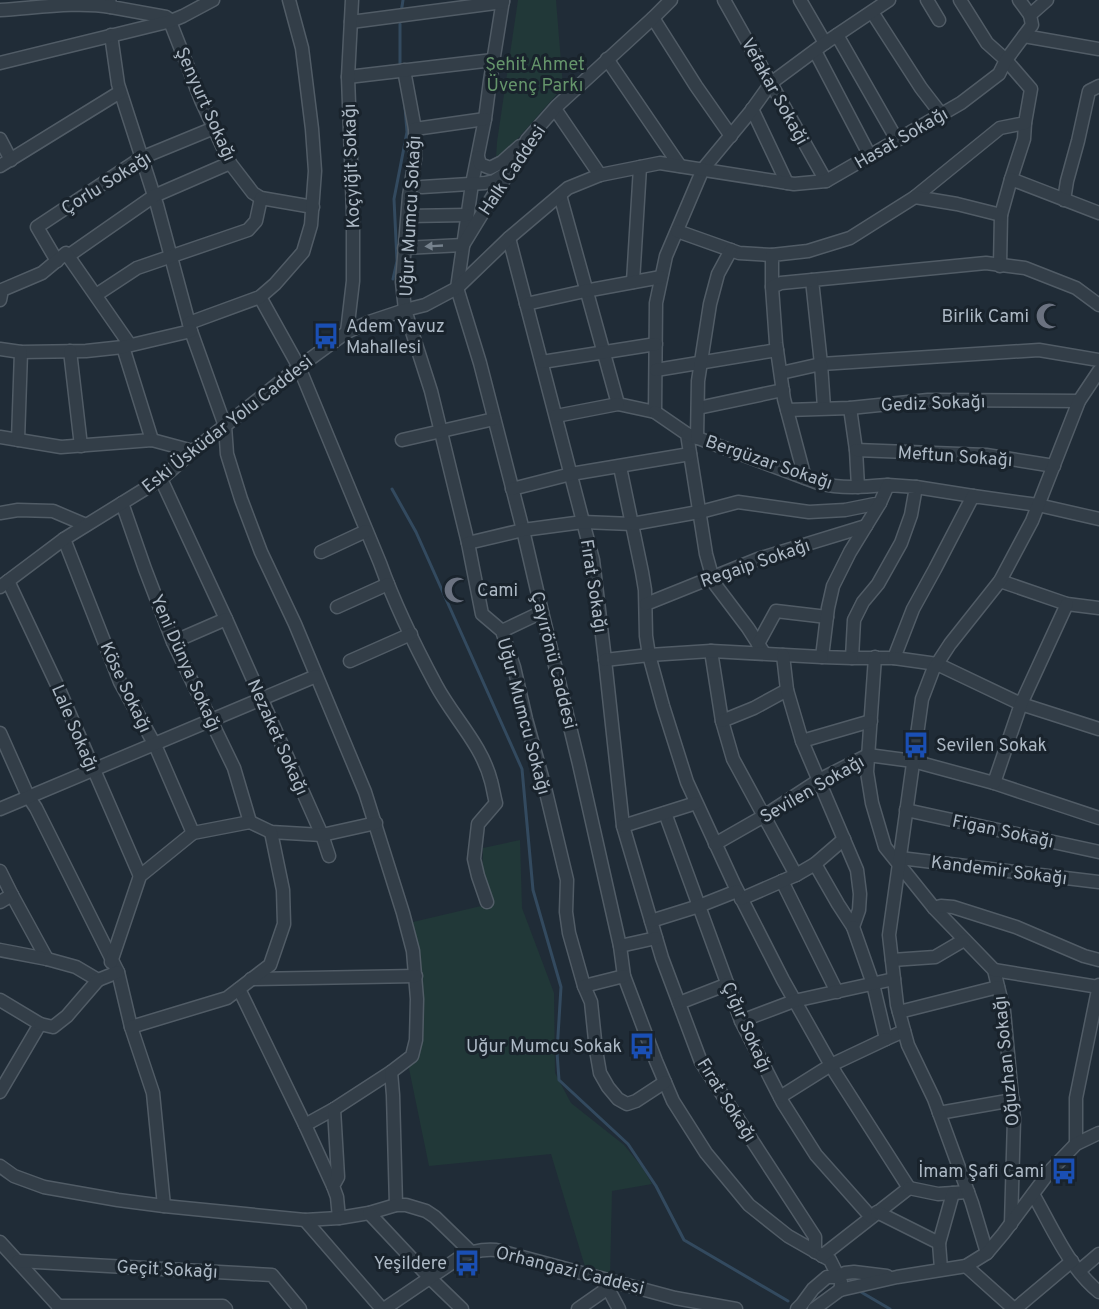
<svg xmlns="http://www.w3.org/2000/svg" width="1099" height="1309" viewBox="0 0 1099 1309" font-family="Overpass,sans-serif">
  <rect width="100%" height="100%" fill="#202c37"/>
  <g fill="#213838">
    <polygon points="518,0 556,0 563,87 500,159 496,158 497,142"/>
    <polygon points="520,840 522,908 554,993 555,1073 571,1103 624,1145 642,1167 652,1184 612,1191 610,1276 586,1270 551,1154 429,1166 406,1054 423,978 413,922 481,906 483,848"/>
  </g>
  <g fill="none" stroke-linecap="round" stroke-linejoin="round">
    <g stroke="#334a5f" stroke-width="3">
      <polyline points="401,13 403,0"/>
      <polyline points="400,66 400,24"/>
      <polyline points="393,279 397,261 394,199 407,132 405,107"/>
      <polyline points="392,489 416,532 522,769 533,890 561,987 557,1052 559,1080 628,1144 656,1186 684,1240 788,1301"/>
      <polyline points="861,1292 890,1309"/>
    </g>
    <g stroke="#515c66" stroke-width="15">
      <g id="minor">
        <polyline points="109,0 111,7 166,17 169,19 201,100 230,163 253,193 261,198 313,207"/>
        <polyline points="503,0 490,81 485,119 472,184 457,288 480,363 523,530 542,612 579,764 620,946 624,976 656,1061 673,1101 706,1153 749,1205 788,1236 830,1260 841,1282 841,1286 840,1290"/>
        <polyline points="724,0 826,181"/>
        <polyline points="800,0 825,43"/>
        <polyline points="927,0 939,20"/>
        <polyline points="1019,0 1030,15"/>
        <path d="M0,10C35,8 77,1 111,7"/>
        <polyline points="872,12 921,88 941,114"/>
        <polyline points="653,18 696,86 731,136"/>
        <polyline points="351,22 503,2"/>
        <polyline points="111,35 118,84 157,205 191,331 225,426 227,454 241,499 261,552 295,624 365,792 403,913 413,951 417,999 416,1040 412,1056 391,1072 334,1109 305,1125"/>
        <polyline points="837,35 897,140"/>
        <polyline points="1024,36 1099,49"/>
        <polyline points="815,51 870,156"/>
        <polyline points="607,59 680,166"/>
        <polyline points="0,63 171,21 183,16 213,0"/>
        <polyline points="404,70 415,129 415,159 409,196 402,282 405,310 431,391 468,543 482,614 502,631 514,667 526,719 545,788 567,880 566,912 569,933 584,986 591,1002 596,1050 600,1073 608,1087 618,1099 627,1104 636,1101 665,1082"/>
        <polyline points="348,77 493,60"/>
        <polyline points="555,109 600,175"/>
        <polyline points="752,109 787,183"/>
        <polyline points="415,129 485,119"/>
        <polyline points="0,139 11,160"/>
        <polyline points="478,157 480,164 490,168 502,162 520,146"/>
        <polyline points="0,166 120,92"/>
        <polyline points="1011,179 1024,139 1025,123"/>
        <polyline points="422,187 485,183 494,181 505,174"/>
        <polyline points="560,195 618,404 655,412 656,303 666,256 703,169 751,111 771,83 825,43 889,0"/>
        <polyline points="915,197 1000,128 1025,123 1031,89 1006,60 987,43 960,0"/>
        <polyline points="1064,200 1067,181 1078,141 1089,91 1099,86"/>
        <polyline points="408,216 467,215"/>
        <polyline points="677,231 739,253 772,255"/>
        <polyline points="509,238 593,560 605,660 623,826 662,958 701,1062 815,1237 815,1252"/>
        <polyline points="404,248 463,245 496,191 510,171 527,140 557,106 653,18 671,0"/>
        <polyline points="68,256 154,196 230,163"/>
        <polyline points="57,261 37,227 141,158 214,128"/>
        <polyline points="1000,266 1001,215 1011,179 1099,213"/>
        <polyline points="633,282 640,167"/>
        <polyline points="772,287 772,255 808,251 850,238 915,197 957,204 1001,215"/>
        <polyline points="96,295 137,268 248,230 256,221 261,198"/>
        <path d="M260,297L299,367L380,563C395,605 415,646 436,685C453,717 482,745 491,781C493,788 494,796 496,803L478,824L474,859L478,876L487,902"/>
        <polyline points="0,300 2,290 42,273 66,253 130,345"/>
        <polyline points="526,304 585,291 661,277"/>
        <polyline points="1099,305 1076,288 1025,268 986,263 812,280 821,364 1039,350 1099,360"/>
        <polyline points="189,323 260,297 275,284 303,252 311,225 315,171 312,129 302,48 289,0"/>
        <polyline points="347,332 353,281 353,213 348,77 352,0"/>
        <polyline points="123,347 152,440"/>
        <polyline points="0,349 21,352 86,351 123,347 191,331"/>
        <polyline points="70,351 81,446"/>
        <polyline points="542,362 656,344"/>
        <polyline points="656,370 777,350"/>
        <polyline points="781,373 821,364 824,408"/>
        <polyline points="698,408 783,390"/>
        <polyline points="850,408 856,450 858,487"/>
        <polyline points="787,410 850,408 928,400 1079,401"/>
        <polyline points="655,412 687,434 706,554 714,583 748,628 764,653"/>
        <polyline points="556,416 618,404"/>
        <path d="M687,434L818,483C841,489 864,487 888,485"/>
        <polyline points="0,437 61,447 152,440 193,451"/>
        <polyline points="697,438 698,381 710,304 718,274 731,250"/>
        <polyline points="18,440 21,352"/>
        <polyline points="402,440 494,419"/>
        <polyline points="856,450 986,455 1054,466"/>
        <polyline points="620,467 642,572 645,590 646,636 649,655 663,706 687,782 734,884 783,980 836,1074 909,1188 822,1256"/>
        <polyline points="805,478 784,399 776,343 772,287 781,283 812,280"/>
        <polyline points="161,479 226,619 322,835 329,856"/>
        <polyline points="916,487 973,496"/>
        <polyline points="512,489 571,474 690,454"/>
        <polyline points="122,503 145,569 173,642 234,768 250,822"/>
        <polyline points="0,513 18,510 53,511 86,525"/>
        <polyline points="64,539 120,682 155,745 193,833"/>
        <polyline points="468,543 523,530 583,522 632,524 704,511 738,502 809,512 845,510 880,503 888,485 916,487 911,515 901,543 878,584 863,602 854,620 852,658 894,658 913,609 935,569 973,496 1038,505 1099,519"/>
        <polyline points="321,552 366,531"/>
        <polyline points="8,581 58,687 140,876"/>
        <polyline points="1000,581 1067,604 1099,608"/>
        <polyline points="0,587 64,539 161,479 193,451 299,367 347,332 369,322 405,310 425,305 457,288 509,238 568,188 600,175 660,163 794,184 826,181 961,103 999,74 1006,60 1032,25 1030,15 1047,0"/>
        <polyline points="646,604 758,559 866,526"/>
        <polyline points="337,607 388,584"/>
        <polyline points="502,631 542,612"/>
        <polyline points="173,642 226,619"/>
        <polyline points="758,644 776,611 827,617"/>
        <polyline points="711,651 722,721 733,759 796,875"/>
        <polyline points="875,657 867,772 872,803 885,847 934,908 994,970 1004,1011 1014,1119 1011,1224"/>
        <polyline points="852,658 822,657 828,608 833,586 850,552 880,503"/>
        <polyline points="894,658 937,664 1021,704 1099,729"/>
        <polyline points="605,660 649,655 711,651 822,657"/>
        <polyline points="350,661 411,634"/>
        <polyline points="722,721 754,708 787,690"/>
        <polyline points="0,733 28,796 36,808 118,972 131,1027 153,1093 164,1206"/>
        <polyline points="802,741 871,721"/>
        <polyline points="994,783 1099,818"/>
        <polyline points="0,809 316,676"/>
        <polyline points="906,810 1099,852"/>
        <polyline points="665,813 741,1021 783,1103 816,1155 871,1217"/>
        <polyline points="623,826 696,803"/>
        <polyline points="715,844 764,816 819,780 868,755 913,761 994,783 1021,704 1067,604"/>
        <polyline points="900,858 1099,882"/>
        <polyline points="815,864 844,839"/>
        <polyline points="0,871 12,895 47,959"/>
        <polyline points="782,881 837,992"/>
        <polyline points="741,899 796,875 815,864 838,904 853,927 859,910 860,894 857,870 802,741 787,690 783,655"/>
        <polyline points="0,902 12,895"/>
        <polyline points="934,908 941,906 953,907 1016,927 1084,956 1099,960"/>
        <polyline points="651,921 699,906 737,891"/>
        <polyline points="853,927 873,984 886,1039 904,1031"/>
        <polyline points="620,946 656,938"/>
        <polyline points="0,950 47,959 76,967 98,980 118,972"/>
        <polyline points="892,960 935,957 964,940"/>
        <polyline points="111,962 140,876 193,833 250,822 271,832 322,835 376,823"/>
        <polyline points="994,970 1099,987"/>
        <polyline points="251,979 416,976"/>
        <polyline points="584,986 624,976"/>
        <polyline points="239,989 305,1125 333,1186"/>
        <polyline points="0,1000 40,1024 0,1092"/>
        <polyline points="679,1003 728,984"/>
        <polyline points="899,1012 998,987"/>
        <polyline points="741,1021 794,1001 894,979"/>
        <polyline points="40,1024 53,1027 67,1016 98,980"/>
        <polyline points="131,1027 227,998 270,965 284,924 283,890 271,832"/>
        <polyline points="391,1072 393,1095 396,1205"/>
        <polyline points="780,1097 831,1065 886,1039"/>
        <polyline points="334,1109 338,1177 333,1186 337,1197 339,1218"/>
        <polyline points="939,1113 1013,1100"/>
        <polyline points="1076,1144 1076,1098 1099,985"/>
        <polyline points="0,1166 14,1176 44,1187 118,1200 164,1206 305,1220 339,1218 369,1213 396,1205 406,1205 426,1211 435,1217 471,1252"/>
        <polyline points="909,1188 938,1194 968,1192"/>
        <path d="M1033,1194C1052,1227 1069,1268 1099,1292"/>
        <polyline points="877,1212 939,1243 941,1269"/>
        <polyline points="369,1213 430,1278 462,1309"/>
        <polyline points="305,1220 382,1309"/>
        <polyline points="0,1242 61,1309"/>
        <polyline points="939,1243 953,1193"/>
        <polyline points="987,1253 972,1203 934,1099 908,1045 897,1005 889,935 922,699 933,670 950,644 1000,581 1032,521 1079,401 1099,371"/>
        <polyline points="18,1261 272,1275 300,1309"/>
        <polyline points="966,1266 1014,1309"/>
        <polyline points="1079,1271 1099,1254"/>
        <polyline points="604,1281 619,1309"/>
        <polyline points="58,1306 223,1306 226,1309"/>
        <path d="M384,1309L459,1258C471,1251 482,1249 496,1250L675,1298L736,1309"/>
        <polyline points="578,1309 608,1288"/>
        <polyline points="797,1309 802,1304 813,1289 827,1277 837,1277 845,1273 854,1272 887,1276"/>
        <polyline points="814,1309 840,1290 897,1277 966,1266 987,1253 1003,1234 1050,1171 1076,1144 1099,1133"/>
        <polyline points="1015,1309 1072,1261"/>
      </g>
    </g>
    <use href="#minor" stroke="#333e48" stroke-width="12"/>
  </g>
  <defs><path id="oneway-solid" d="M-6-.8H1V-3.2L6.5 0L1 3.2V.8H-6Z" transform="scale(1.5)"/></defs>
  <use fill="#76828d" href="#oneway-solid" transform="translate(434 246) rotate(177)"/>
  <defs>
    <g id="mosque-bare" transform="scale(2.07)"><path d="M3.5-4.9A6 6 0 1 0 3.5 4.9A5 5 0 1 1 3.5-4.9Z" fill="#6b7280" stroke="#19232c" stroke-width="2.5" paint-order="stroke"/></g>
    <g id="bus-bare" transform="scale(2.07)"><path d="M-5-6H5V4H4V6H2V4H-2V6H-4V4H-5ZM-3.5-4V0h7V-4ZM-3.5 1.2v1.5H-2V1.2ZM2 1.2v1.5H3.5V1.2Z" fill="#1a4fb4" stroke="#19232c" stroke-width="2.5" paint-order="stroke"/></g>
  </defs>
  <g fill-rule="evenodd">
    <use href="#mosque-bare" x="1049" y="316"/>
    <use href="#bus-bare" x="326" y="336"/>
    <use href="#mosque-bare" x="457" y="590"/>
    <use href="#bus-bare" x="916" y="745"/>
    <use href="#bus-bare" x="642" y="1046"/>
    <use href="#bus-bare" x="1064" y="1171"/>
    <use href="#bus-bare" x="467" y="1263"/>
  </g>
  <g text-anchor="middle" stroke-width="6" stroke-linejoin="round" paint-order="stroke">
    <g font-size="18" fill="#65956b" stroke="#19232c">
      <text x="535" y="70">Şehit Ahmet<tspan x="535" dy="21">Üvenç Parkı</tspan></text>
    </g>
    <g font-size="18" fill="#adb9c5" stroke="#19232c">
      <text transform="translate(775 91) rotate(61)" y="6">Vefakar Sokaği</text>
      <text transform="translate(206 104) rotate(66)" y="6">Şenyurt Sokağı</text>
      <text transform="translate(901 138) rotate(-30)" y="6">Hasat Sokağı</text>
      <text transform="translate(351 166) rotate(-92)" y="6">Koçyiğit Sokağı</text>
      <text transform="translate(512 170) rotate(-56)" y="6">Halk Caddesi</text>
      <text transform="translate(106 183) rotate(-32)" y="6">Çorlu Sokağı</text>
      <text transform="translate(410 216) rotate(-87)" y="6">Uğur Mumcu Sokağı</text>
      <text transform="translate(933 403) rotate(-2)" y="6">Gediz Sokağı</text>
      <text transform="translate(227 424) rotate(-38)" y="6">Eski Üsküdar Yolu Caddesi</text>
      <text transform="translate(955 456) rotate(4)" y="6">Meftun Sokağı</text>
      <text transform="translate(769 462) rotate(19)" y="6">Bergüzar Sokağı</text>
      <text transform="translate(755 563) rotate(-19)" y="6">Regaip Sokağı</text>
      <text transform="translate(594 586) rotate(81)" y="6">Fırat Sokağı</text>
      <text transform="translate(554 660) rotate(76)" y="6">Çayırönü Caddesi</text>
      <text transform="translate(186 663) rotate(66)" y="6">Yeni Dünya Sokağı</text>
      <text transform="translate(126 687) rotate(65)" y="6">Köse Sokağı</text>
      <text transform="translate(524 716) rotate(75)" y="6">Uğur Mumcu Sokağı</text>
      <text transform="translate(75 728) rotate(67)" y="6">Lale Sokağı</text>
      <text transform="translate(278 737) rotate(66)" y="6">Nezaket Sokağı</text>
      <text transform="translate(812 789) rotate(-30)" y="6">Sevilen Sokağı</text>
      <text transform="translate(1003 831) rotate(12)" y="6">Figan Sokağı</text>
      <text transform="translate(999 870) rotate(7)" y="6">Kandemir Sokağı</text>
      <text transform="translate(747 1027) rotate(66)" y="6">Çığır Sokağı</text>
      <text transform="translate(1006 1061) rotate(-96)" y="6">Oğuzhan Sokağı</text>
      <text transform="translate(727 1100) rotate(58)" y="6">Fırat Sokağı</text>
      <text transform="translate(167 1269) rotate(3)" y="6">Geçit Sokağı</text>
      <text transform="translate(570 1270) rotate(14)" y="6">Orhangazi Caddesi</text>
    </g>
    <g font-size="18" fill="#adb9c5" stroke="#19232c" text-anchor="end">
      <text x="1029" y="322">Birlik Cami</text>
      <text x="346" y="332" text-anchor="start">Adem Yavuz<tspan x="346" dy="21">Mahallesi</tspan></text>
      <text x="477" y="596" text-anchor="start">Cami</text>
      <text x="936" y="751" text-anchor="start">Sevilen Sokak</text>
      <text x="622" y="1052">Uğur Mumcu Sokak</text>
      <text x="1044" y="1177">İmam Şafi Cami</text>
      <text x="447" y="1269">Yeşildere</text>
    </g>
  </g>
</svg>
